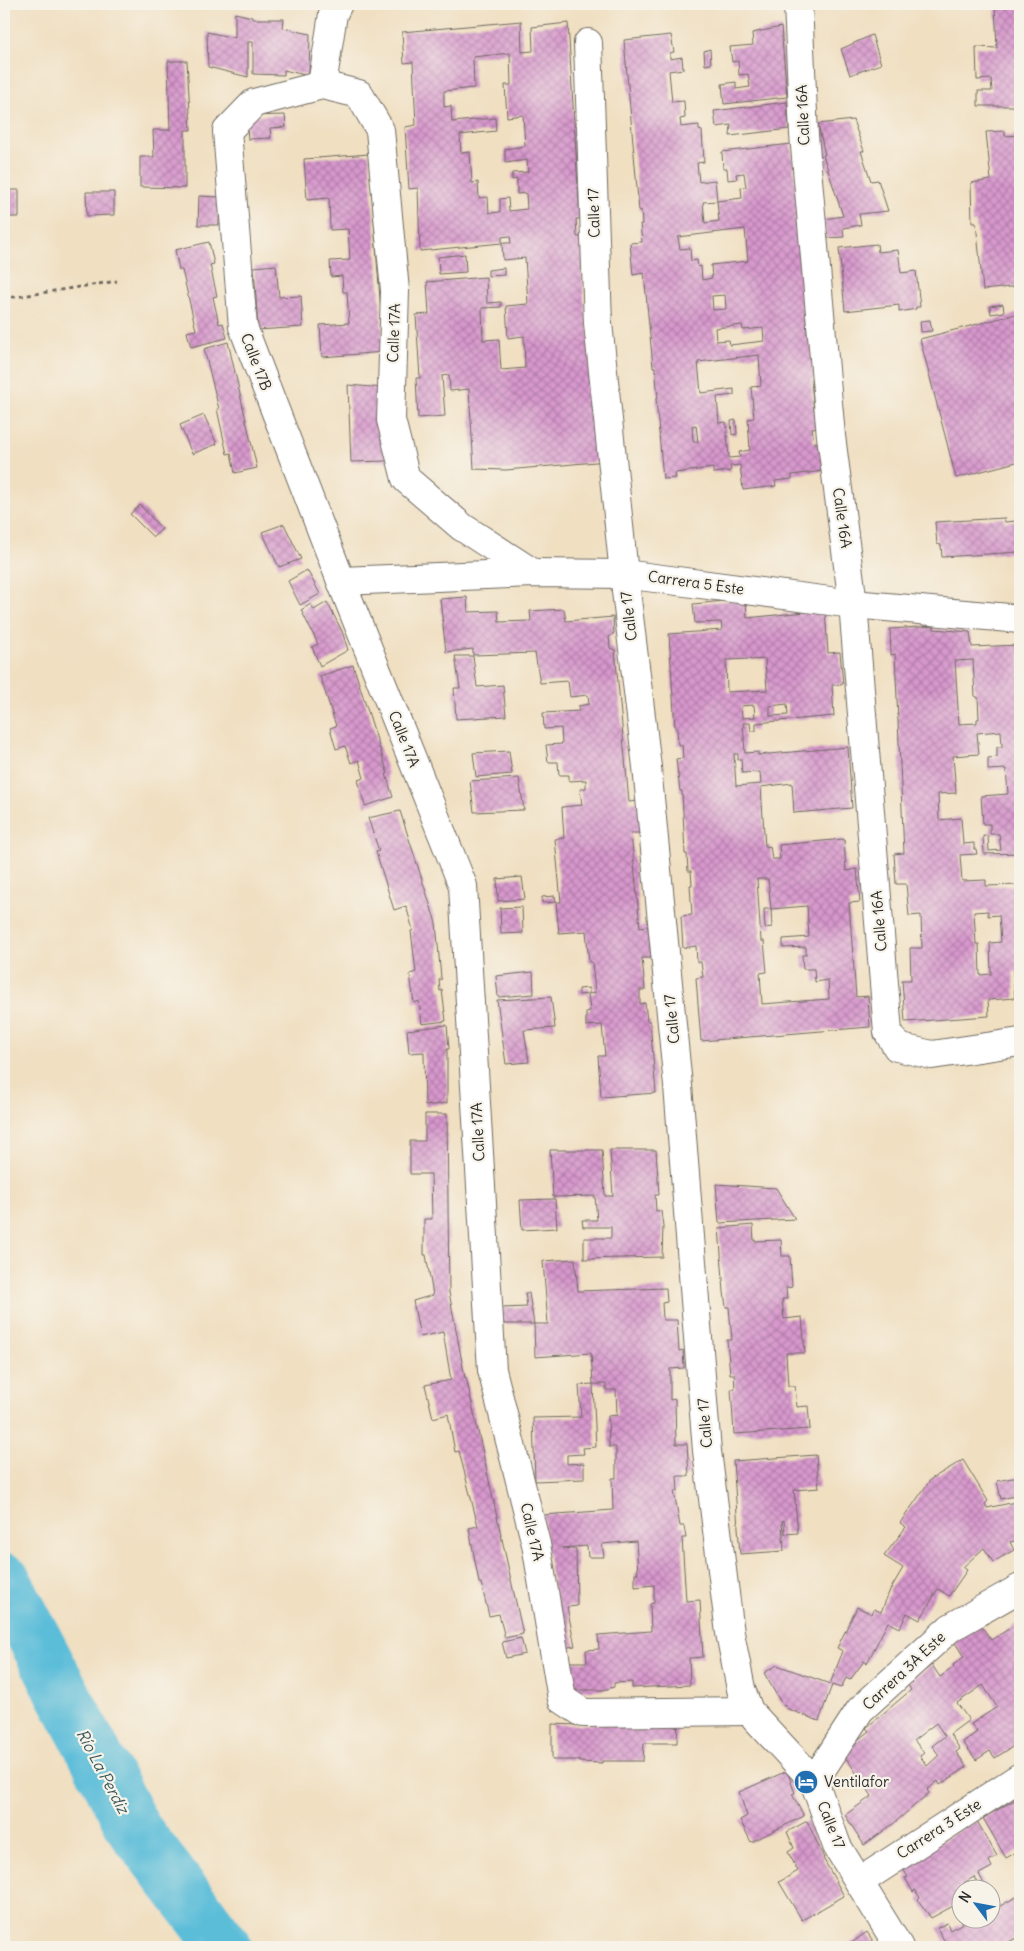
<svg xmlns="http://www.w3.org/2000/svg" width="1024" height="1951" viewBox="0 0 1024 1951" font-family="Delius,sans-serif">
  <defs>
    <pattern id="building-cross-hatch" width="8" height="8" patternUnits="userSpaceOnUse" patternTransform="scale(1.25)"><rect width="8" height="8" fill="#d898cd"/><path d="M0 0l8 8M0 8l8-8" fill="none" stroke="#af7ca7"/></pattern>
  </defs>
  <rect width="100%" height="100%" fill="#f7f3e8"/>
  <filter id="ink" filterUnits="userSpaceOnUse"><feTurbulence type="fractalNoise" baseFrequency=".02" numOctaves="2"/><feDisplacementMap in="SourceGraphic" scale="10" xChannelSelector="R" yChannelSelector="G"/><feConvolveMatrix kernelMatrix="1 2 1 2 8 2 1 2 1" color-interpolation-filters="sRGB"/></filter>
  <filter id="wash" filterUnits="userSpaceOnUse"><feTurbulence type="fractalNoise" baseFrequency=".0096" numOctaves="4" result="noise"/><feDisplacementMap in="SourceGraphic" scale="20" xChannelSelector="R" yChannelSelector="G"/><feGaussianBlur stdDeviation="1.12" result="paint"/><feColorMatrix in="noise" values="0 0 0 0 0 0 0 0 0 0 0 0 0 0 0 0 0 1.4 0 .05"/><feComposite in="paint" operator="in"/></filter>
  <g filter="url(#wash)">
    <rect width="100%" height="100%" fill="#f0dfc1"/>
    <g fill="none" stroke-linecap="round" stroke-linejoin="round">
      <polyline stroke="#5bbdd9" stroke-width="54" points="4,1580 134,1829 225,1947"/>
    </g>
    <g id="blocks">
      <g fill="url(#building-cross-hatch)" fill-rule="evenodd">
        <polygon points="995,4 1020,4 1020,106 978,106 978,91 992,91 991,79 977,80 976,47 997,48"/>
        <polygon points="235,13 252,17 252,19 284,19 283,28 310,34 309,76 284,70 284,75 253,74 253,42 248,42 248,77 208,67 207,32 235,38"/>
        <path d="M521,21L522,52L533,51L532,27L568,23L580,219H576L577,237L592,235L593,267H582L584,299L607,461L506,470L474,469L469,389L450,391L449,375L442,376L445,416L418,418L416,378H420L416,315L429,314L427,282L486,277L487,303L501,302V307L482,308L483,340L499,339L501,370L525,368L524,336L508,338L506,306L528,304L525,258L503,260L502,243L420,251L418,188L409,189L405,127L416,125L413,62L404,63L402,32ZM510,53L511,85H505L507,117L523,115L525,146L505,149V163L527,160L528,172L512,173V180L517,179V194L526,193L527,209L509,211L508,198L500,199V212L489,213L488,197L479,198L478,182L472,183L470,152L461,153L460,135L496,131L495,118L452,122L451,106L444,107V91L474,88L473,57ZM510,236L511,243H502V237Z"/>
        <polygon points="781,27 787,97 724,104 722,84 736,82 736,89 750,87 748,74 739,75 738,61 732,62 730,47 753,45 752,33"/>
        <path d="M671,35L674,52L670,53V59L682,57L683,69L669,71L672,102L684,101L685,118L680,119L681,127L699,125V130L702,131L704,162L697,163L699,182L715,180L717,201L742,198L741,188L746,187L744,173L736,174L737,179L728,180L727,168L723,169L722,152L791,144L812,316L806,317L807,334L812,333L814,379L811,380L814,411H817L819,427L812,428L814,443L828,441L831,470L792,475V479L775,481L776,486L743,490L740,465L730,466L731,471L713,473V468L675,473L676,478L663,479L656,399L658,398L655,367H653L644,273L633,275L630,243L642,242L640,224H642L641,210L639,211L624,40ZM717,201L719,221L705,223L703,202ZM745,229L748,261L711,265L712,278L702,280L701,266L698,267L697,260L691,261L690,248L680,249L678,237ZM725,295L726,309L713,310L712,296ZM742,325L743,330L763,328L764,341L730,345L729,340L716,341L715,328ZM759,355L761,386L751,387L754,418L748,419L750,450L739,452L740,457L729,458L726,422L719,423L717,397L734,395V389L701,393L698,362ZM696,425L698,442H693L692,426Z"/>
        <polygon points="872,35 881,64 850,75 841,49"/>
        <polygon points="710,49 711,64 705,65 704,51"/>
        <polygon points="168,61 187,61 191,130 185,130 185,188 140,187 140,157 154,157 153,130 170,130"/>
        <polygon points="787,102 789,129 730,136 731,125 716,127 714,111"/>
        <polygon points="285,115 286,127 270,128 271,138 248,139 246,116"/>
        <polygon points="853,120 864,151 861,151 871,181 878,180 888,211 859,214 861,225 843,228 844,237 826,238 824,219 843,216 823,155 825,155 818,124"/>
        <polygon points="1005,131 1005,136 1020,135 1020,286 983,290 976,223 972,223 971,183 991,180 986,132"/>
        <polygon points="369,154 384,352 322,357 320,325 349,323 347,292 343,292 342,276 331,277 330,261 350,260 348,229 330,230 329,198 307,200 304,159"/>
        <rect x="4" y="190" width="15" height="27"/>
        <polygon points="86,192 114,192 114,215 87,216"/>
        <polygon points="199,196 220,197 219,225 198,225"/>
        <polygon points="209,242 214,264 210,265 217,296 213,297 219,324 223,323 227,338 191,347 187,332 196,330 182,270 179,270 175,250"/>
        <polygon points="877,244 878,252 898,250 901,273 916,271 920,307 916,307 916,309 899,312 899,305 845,311 839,248"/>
        <polygon points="465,254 466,272 439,274 438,257"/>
        <polygon points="276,265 279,297 301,296 303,327 258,330 254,267"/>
        <polygon points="504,268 504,275 488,276 488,270"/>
        <polygon points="1003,304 1004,312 991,314 990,306"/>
        <polygon points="1020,313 1020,461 956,478 920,339"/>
        <polygon points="930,320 932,331 921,332 920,321"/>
        <polygon points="228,342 257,468 235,473 231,453 227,454 217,409 219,409 204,349"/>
        <polygon points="348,385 384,388 387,461 351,462"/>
        <polygon points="204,415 217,444 192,454 180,425"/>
        <polygon points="736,420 737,434 732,435 731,421"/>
        <polygon points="140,505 162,529 153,537 130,514"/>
        <polygon points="1004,518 1005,522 1016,521 1019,552 942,557 941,545 937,544 935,522"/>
        <polygon points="284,524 301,559 279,567 262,532"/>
        <polygon points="307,570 320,594 300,605 288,581"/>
        <polygon points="467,597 468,612 498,611 499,622 531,621 530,611 564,609 566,621 613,617 614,633 609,637 610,648 615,650 629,802 638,801 641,833 631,833 640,927 648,926 651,958 642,958 645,990 640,990 640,1004 645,1003 647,1021 650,1021 656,1093 601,1097 598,1056 605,1056 602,1025 586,1026 586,1012 590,1011 588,994 579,995 579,989 589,988 589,994 595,993 592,962 589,962 586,931 559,933 556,902 542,903 542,897 555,896 556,902 561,902 555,839 564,838 562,807 582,805 580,789 586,788 586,780 569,781 569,775 559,775 558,762 548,762 546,745 562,744 561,728 544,729 543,713 579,711 578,706 589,704 588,695 570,697 568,681 540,683 535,653 473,655 473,649 446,652 440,599"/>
        <path d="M746,599L747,618L825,610L828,653L840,652L843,684L832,685L834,716L756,723V731H751L750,723H743L745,753L758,752V755L848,747L852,808L794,813L792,783L761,787L765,847L770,846L772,859H780L779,845L844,839L846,871L857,869L860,902L849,903L856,997L868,996L870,1027L701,1041L696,978L703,977L701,962H697L696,946L683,948L681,916L692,915L690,885H692L691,871H688L687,854H685L682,791H680L676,759L683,758L682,745H678L677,728H675L669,634L722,630L721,622L695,623L693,604ZM750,659L751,660L765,659L767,690L727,692L726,660ZM787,704L788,715L770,716V706ZM754,705L755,717L742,718L741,706ZM734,754H738V760L741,759L742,773L760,772L761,784L736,786ZM757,879H768L771,909L807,906L809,937L783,939V948L806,947V955H802L803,969H814L815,982L828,980L829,999L762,1004L760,973L767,972L764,941H761Z"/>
        <polygon points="327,602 342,631 348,650 320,666 312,647 318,644 301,610 311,604 314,610"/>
        <path d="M934,626V629L970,632L972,647L1020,645V853L984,854L983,836H988L989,851L1001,850L999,834H990V824H983L981,796L1008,794L1006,769L988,770V758L997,757V747H1002L1001,731L977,733L979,754L953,756L956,793L938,794L939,820L961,818L963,844L974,843V849H976L977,854L960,855L962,881L986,880V886L1020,885V972H1013L1015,998L988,1000L989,1016L905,1022L902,980H911L910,948H922L921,915L909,916L906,884H896L894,854L904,853L895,654L891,655L890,629ZM973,660L975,697H978L979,719H977V723L959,724L955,661ZM988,911V916L999,915L1001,942L990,943L991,974L980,975L979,944H976L974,912Z"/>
        <polygon points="455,656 473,656 477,687 503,685 506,716 456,719 454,688 460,688"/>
        <polygon points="353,665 388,774 386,774 393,797 365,806 358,780 364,778 359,760 351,763 345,746 336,749 330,728 336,726 320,676"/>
        <polygon points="509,751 512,774 476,777 473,753"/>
        <polygon points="519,778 524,810 474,812 470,781"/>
        <polygon points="400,811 436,923 441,978 442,979 439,980 440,991 442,990 446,1021 422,1024 419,1001 414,1003 410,974 416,972 411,931 413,930 406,906 394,910 376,852 379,851 368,818"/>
        <polygon points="522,877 525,899 498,901 497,879"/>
        <polygon points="522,907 523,933 501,934 500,908"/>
        <polygon points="764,909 771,909 772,927 765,928"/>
        <polygon points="533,972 534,994 498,997 496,976"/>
        <polygon points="551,997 555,1028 524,1030 529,1062 506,1064 497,1000"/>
        <polygon points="447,1025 449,1049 447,1049 447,1103 425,1106 424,1052 409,1053 407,1030"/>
        <polygon points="425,1114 447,1114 449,1292 465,1378 466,1377 523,1634 505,1638 499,1614 489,1616 481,1583 479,1583 469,1528 478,1526 459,1451 455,1452 448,1414 433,1418 425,1385 451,1380 443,1332 420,1337 413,1301 433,1295 426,1255 424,1255 424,1219 432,1219 431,1174 410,1174 410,1141 425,1141"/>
        <polygon points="550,1150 602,1150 605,1196 613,1196 610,1150 656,1150 659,1195 655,1195 656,1211 661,1211 663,1226 662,1257 584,1259 584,1238 611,1238 611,1227 583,1227 582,1220 597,1220 595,1196 553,1197"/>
        <polygon points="716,1184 776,1188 795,1219 719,1223"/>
        <polygon points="555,1199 557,1228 522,1230 520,1200"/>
        <polygon points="753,1225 754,1241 781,1240 782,1256 790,1256 792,1287 786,1288 787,1299 782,1299 784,1319 802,1317 805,1353 786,1353 788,1386 795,1386 797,1407 808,1406 810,1429 734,1434 731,1389 735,1389 734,1374 730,1374 727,1340 732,1340 729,1307 726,1307 724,1292 719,1228"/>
        <polygon points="575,1259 578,1291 666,1288 667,1302 662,1303 663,1320 677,1320 679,1351 683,1350 684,1368 670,1369 670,1400 675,1399 676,1444 687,1444 689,1476 677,1476 678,1491 674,1491 680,1526 684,1526 686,1538 682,1538 686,1601 700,1600 703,1657 689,1658 690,1685 632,1688 632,1682 614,1683 614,1687 603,1690 572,1690 569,1662 587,1662 586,1650 599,1649 598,1635 651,1631 650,1604 654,1603 654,1585 635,1587 635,1573 638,1573 636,1541 602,1544 604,1557 588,1557 587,1546 562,1548 576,1549 577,1606 567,1607 575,1646 563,1648 547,1549 543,1515 613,1510 612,1478 616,1478 616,1447 609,1447 608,1416 617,1415 616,1390 606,1390 606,1384 593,1384 591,1353 535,1357 534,1324 548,1324 543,1261"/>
        <polygon points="525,1293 529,1293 534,1324 504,1324 502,1308 527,1307"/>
        <polygon points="593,1384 596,1447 583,1448 584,1454 567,1455 567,1464 584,1463 584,1479 535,1481 533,1418 581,1417 579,1385"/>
        <polygon points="816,1455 819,1488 794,1490 798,1533 785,1534 784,1520 782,1521 784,1551 740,1554 733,1461"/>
        <polygon points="963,1460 988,1501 985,1504 987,1508 1020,1501 1020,1540 1010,1542 1014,1550 993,1562 984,1548 963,1567 967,1570 949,1596 938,1589 920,1620 907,1613 900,1628 888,1622 867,1663 864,1661 850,1680 846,1678 841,1688 832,1685 819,1721 788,1709 780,1701 764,1673 777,1665 830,1684 843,1651 837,1648 857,1607 872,1614 874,1609 881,1612 890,1590 903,1568 884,1556 906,1527 900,1523 931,1479"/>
        <polygon points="1018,1477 1020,1483 1020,1495 1001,1499 997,1481"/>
        <path d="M1020,1622V1742L995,1758L990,1751L976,1760L963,1742L977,1732L971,1724L997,1707L983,1685L957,1703L969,1720L950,1734L960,1749L956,1752L967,1767L940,1785L938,1781L927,1790L929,1793L893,1824L864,1845L845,1815L872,1796L842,1752L869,1731L866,1728L911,1690L907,1683L932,1665L940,1677L954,1667L953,1665L964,1657L954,1641L980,1624L991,1640ZM936,1723L945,1736L932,1746L939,1755L927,1766L920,1756L924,1753L914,1740Z"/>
        <polygon points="521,1638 525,1654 506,1658 502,1642"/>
        <polygon points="678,1716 677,1743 644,1743 643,1761 602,1761 602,1763 579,1762 579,1760 552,1760 552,1724 579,1725"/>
        <polygon points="787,1771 795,1793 792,1794 804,1816 751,1842 740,1820 747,1816 739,1792"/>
        <polygon points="1020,1797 1020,1850 1006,1858 983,1818"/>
        <polygon points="807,1821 824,1858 823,1858 844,1896 802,1920 779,1882 798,1871 788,1852 794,1848 787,1832"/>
        <polygon points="977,1821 997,1856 989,1861 992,1867 979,1874 986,1888 980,1888 974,1877 964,1883 967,1888 962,1888 962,1901 959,1903 962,1908 962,1918 992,1918 992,1899 993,1899 998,1907 1020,1895 1020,1941 1018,1942 1016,1938 1002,1946 1003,1947 948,1947 937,1928 947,1923 950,1930 963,1923 953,1906 931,1918 918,1900 920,1898 915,1890 913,1892 905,1878 908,1877 900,1864"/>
        <polygon points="867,1932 877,1947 848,1947 847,1946"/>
      </g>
    </g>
  </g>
  <g filter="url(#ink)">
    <use href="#blocks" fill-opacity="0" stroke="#706a60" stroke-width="1"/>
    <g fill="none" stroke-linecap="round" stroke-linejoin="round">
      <g stroke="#706a60" stroke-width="30">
        <g id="minor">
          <polyline points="798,4 804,135 831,436 853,604 888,1032 897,1047 932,1055 1020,1042"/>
          <polyline points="322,85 333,14 338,4"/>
          <polyline points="533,573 462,527 406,479 391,420 395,291 380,130 359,94 322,85 254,103 227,131 243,327 341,581 463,886 492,1370 536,1544 562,1699 583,1713 749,1711"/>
          <polyline points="341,581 533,573 624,574 598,323 588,43"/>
          <polyline points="814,1781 860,1710 950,1628 1020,1588"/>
          <polyline points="859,1882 1020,1777"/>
        </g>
      </g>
      <g stroke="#706a60" stroke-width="30">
        <polyline id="major" points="899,1947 837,1846 814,1781 749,1711 741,1689 730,1633 707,1451 678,1086 647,767 624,574 853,604 1020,619"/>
      </g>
      <polyline stroke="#706a60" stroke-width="3" stroke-dasharray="4 4" stroke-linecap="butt" points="4,296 16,297 117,281"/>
      <use href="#minor" stroke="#fff" stroke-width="28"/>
      <use href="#major" stroke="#fff" stroke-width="28"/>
    </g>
  </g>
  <defs>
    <g id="hotel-disc" transform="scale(1.25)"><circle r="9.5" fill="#1f6fb2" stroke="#f7f3e8"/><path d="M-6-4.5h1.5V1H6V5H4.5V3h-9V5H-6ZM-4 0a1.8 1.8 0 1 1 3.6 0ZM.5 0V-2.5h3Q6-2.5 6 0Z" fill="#fff"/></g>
  </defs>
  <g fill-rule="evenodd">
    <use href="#hotel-disc" x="806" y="1782"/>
  </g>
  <g text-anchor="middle" stroke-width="4.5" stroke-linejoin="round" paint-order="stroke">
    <g font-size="15" fill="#2b2b2b" stroke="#f7f3e8">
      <text transform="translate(803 115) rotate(-93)" y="5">Calle 16A</text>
      <text transform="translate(594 213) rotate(-92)" y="5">Calle 17</text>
      <text transform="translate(394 333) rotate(-88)" y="5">Calle 17A</text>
      <text transform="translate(256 362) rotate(69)" y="5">Calle 17B</text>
      <text transform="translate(842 518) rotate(82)" y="5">Calle 16A</text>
      <text transform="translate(696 583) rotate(8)" y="5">Carrera 5 Este</text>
      <text transform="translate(629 616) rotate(-97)" y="5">Calle 17</text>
      <text transform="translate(404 739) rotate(68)" y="5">Calle 17A</text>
      <text transform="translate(879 921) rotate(-95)" y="5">Calle 16A</text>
      <text transform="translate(672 1019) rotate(-96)" y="5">Calle 17</text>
      <text transform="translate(478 1132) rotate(-93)" y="5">Calle 17A</text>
      <text transform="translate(705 1423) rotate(-95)" y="5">Calle 17</text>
      <text transform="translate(532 1532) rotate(77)" y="5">Calle 17A</text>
      <text transform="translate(904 1671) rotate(-43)" y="5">Carrera 3A Este</text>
      <text transform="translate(831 1825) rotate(68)" y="5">Calle 17</text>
      <text transform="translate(939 1829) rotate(-33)" y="5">Carrera 3 Este</text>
    </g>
    <g font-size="15" fill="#2b2b2b" stroke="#f7f3e8" text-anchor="start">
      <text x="824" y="1787">Ventilafor</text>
    </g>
    <g font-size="16" font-style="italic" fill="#39575f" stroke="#f7f3e8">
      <text transform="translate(103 1771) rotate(62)" y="6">Río La Perdiz</text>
    </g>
  </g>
  <rect width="1024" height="1951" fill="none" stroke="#f7f3e8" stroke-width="20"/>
  <g transform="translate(976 1904) rotate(302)"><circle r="24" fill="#f7f3e8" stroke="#a5a39c"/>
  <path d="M0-4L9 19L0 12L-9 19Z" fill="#1f6fb2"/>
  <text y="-8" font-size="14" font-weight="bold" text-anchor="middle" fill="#2b2b2b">N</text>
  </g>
</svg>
